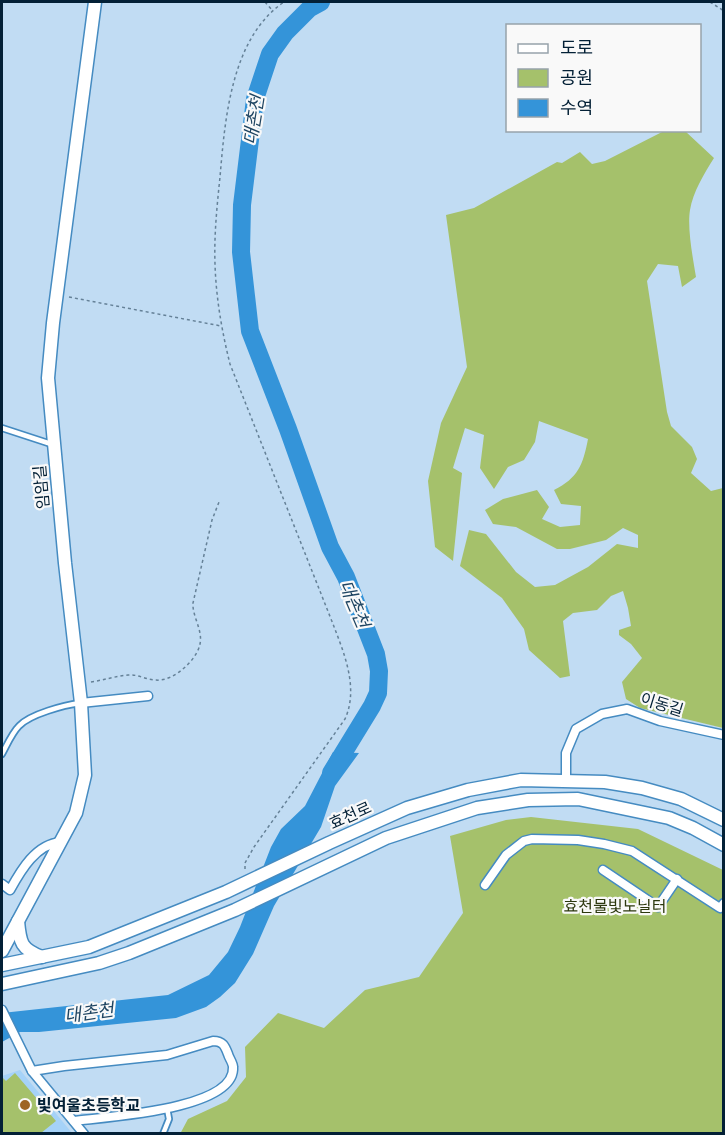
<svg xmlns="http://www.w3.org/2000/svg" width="725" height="1135" viewBox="0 0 725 1135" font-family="Raleway,'Noto Sans KR',sans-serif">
  <rect width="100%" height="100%" fill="#c1dcf3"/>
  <polygon fill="#a5d2f8" points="20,1070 72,1133 2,1133 2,1076"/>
  <g fill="#a5c16b">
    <path d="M664,131H685L714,158C704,174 693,192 690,210C687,228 693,259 696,277L682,287L678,266L658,264L647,281L667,412L671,426L692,447L697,459L691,473L711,491L723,488V728L640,708L626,699L622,682L642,658L631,644L619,635V630L631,626L628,608L623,591L611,596L597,610L573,613L563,621L570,676L560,678L529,650L524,629L502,598L460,566L469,530L486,534L516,572L535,587L555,585L588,567L617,544L638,548V535L623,528L606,540L570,549H557L516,527L493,524L485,510L503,499L537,490L549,507L542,519L560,527L580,525L581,506L561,504L554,490C578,478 583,465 588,439L539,421L535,442L524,460L508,467L494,489L480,468L484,435L465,428L453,468L462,473L453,561L435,547L428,481L441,423L467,367L446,215L474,208L557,162L562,163L580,152L592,164L605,161Z"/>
    <polygon points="531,817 638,829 723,870 723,1133 180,1134 188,1119 227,1101 246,1077 245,1047 278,1013 324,1028 365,990 419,977 463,913 450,836 506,820"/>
    <polygon points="15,1073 56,1121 41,1133 2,1133 2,1077 6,1081"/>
  </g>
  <polygon fill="#3494d9" points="333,752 359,753 335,786 321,827 274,906 253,954 235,983 220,997 206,1007 176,1018 39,1032 20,1032 2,1042 2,1013 168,995 209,975 228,952 240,927 271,847 281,829 305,806"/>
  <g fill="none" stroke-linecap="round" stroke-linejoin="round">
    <polyline stroke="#3494d9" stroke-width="18" points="321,2 310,8 285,33 270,54 255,99 242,205 241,252 250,331 288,429 330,547 346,577 376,654 379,671 378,693 372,706 331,773"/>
    <g stroke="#458bc1" stroke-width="8">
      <g id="service">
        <polyline points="2,428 51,444"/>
        <path d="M2,754C7,745 12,733 19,726C30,714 65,705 80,703"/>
        <polyline points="163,1134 169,1119 167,1108"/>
      </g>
    </g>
    <g stroke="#458bc1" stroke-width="11">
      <g id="minor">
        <polyline points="81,703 148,696"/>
        <polyline points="566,780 566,753 576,729 602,714 627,709 660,721 724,735"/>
        <polyline points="603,870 658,907 677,879"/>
        <path d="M2,884L10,890C21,870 36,844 61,842"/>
        <polyline points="485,885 506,855 524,841 532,839 578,840 604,844 632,851 720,908 724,903"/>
        <polyline points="2,1010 32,1071 84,1134"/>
        <path d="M32,1071L64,1066L167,1055L213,1041C223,1041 225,1046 228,1054C229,1058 233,1063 233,1067C236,1110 104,1117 74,1121"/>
      </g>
    </g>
    <g stroke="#458bc1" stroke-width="15">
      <g id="secondary">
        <path d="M18,921C20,943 21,949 42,957"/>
        <polyline points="2,951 76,813 85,775 81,703 65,563 48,378 53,323 95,2"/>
        <polyline points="2,965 89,947 226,892 329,843 407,808 468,790 521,780 605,782 642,788 681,799 724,820"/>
        <polyline points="2,984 99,963 129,953 235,910 386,838 477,808 528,800 578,799 669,818 693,828 724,845"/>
      </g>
    </g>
    <g stroke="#658197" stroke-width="1.5" stroke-dasharray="3 3" stroke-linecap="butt">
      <polyline points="265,2 272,10"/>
      <polyline points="710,2 724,11"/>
      <polyline points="69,297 221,326"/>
      <path d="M91,682C104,680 116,676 128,675C138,674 146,680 156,680C173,682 197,660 200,644C203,630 192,616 193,603L212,520L219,502"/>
      <path d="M245,869V863L254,847L345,719C359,688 344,653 333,624L230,364C222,332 216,298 215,264C214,235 217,206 220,177C225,119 231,38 284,2"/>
    </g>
    <use href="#service" stroke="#fff" stroke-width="4.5"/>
    <use href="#minor" stroke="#fff" stroke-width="8"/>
    <use href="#secondary" stroke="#fff" stroke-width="12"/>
  </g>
  <circle fill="#9e6323" stroke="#f9f9f9" stroke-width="2" cx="25" cy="1105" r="6"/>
  <g text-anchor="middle" stroke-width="4.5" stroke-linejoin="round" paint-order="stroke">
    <g font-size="16" fill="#032036" stroke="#f9f9f9">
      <text transform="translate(41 487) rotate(-95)" y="6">임암길</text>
      <text transform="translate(662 704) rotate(17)" y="6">이동길</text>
      <text transform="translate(350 815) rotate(-24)" y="6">효천로</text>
    </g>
    <g font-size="16" fill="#2c380e" stroke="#f9f9f9">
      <text x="615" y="912">효천물빛노닐터</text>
    </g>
    <g font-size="16" font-weight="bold" fill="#032036" stroke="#f9f9f9" text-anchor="start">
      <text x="37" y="1111">빛여울초등학교</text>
    </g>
    <g font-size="18" font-style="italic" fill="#1f4562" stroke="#f9f9f9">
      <text transform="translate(254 120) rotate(-81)" y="6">대촌천</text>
      <text transform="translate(354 604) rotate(67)" y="6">대촌천</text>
      <text transform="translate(89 1013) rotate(-8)" y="6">대촌천</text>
    </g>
  </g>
  <rect width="725" height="1135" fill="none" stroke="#032036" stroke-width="6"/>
  <rect x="506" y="24" width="195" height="108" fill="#f9f9f9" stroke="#97a2ab" stroke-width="1.5"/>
  <rect x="518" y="44" width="30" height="9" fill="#ffffff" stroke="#97a2ab" stroke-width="1.5"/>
  <text x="560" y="54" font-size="18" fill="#032036">도로</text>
  <rect x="518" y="69" width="30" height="18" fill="#a5c16b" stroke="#97a2ab" stroke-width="1.5"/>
  <text x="560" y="84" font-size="18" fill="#032036">공원</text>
  <rect x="518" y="99" width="30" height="18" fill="#3494d9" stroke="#97a2ab" stroke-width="1.5"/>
  <text x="560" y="114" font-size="18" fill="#032036">수역</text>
</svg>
